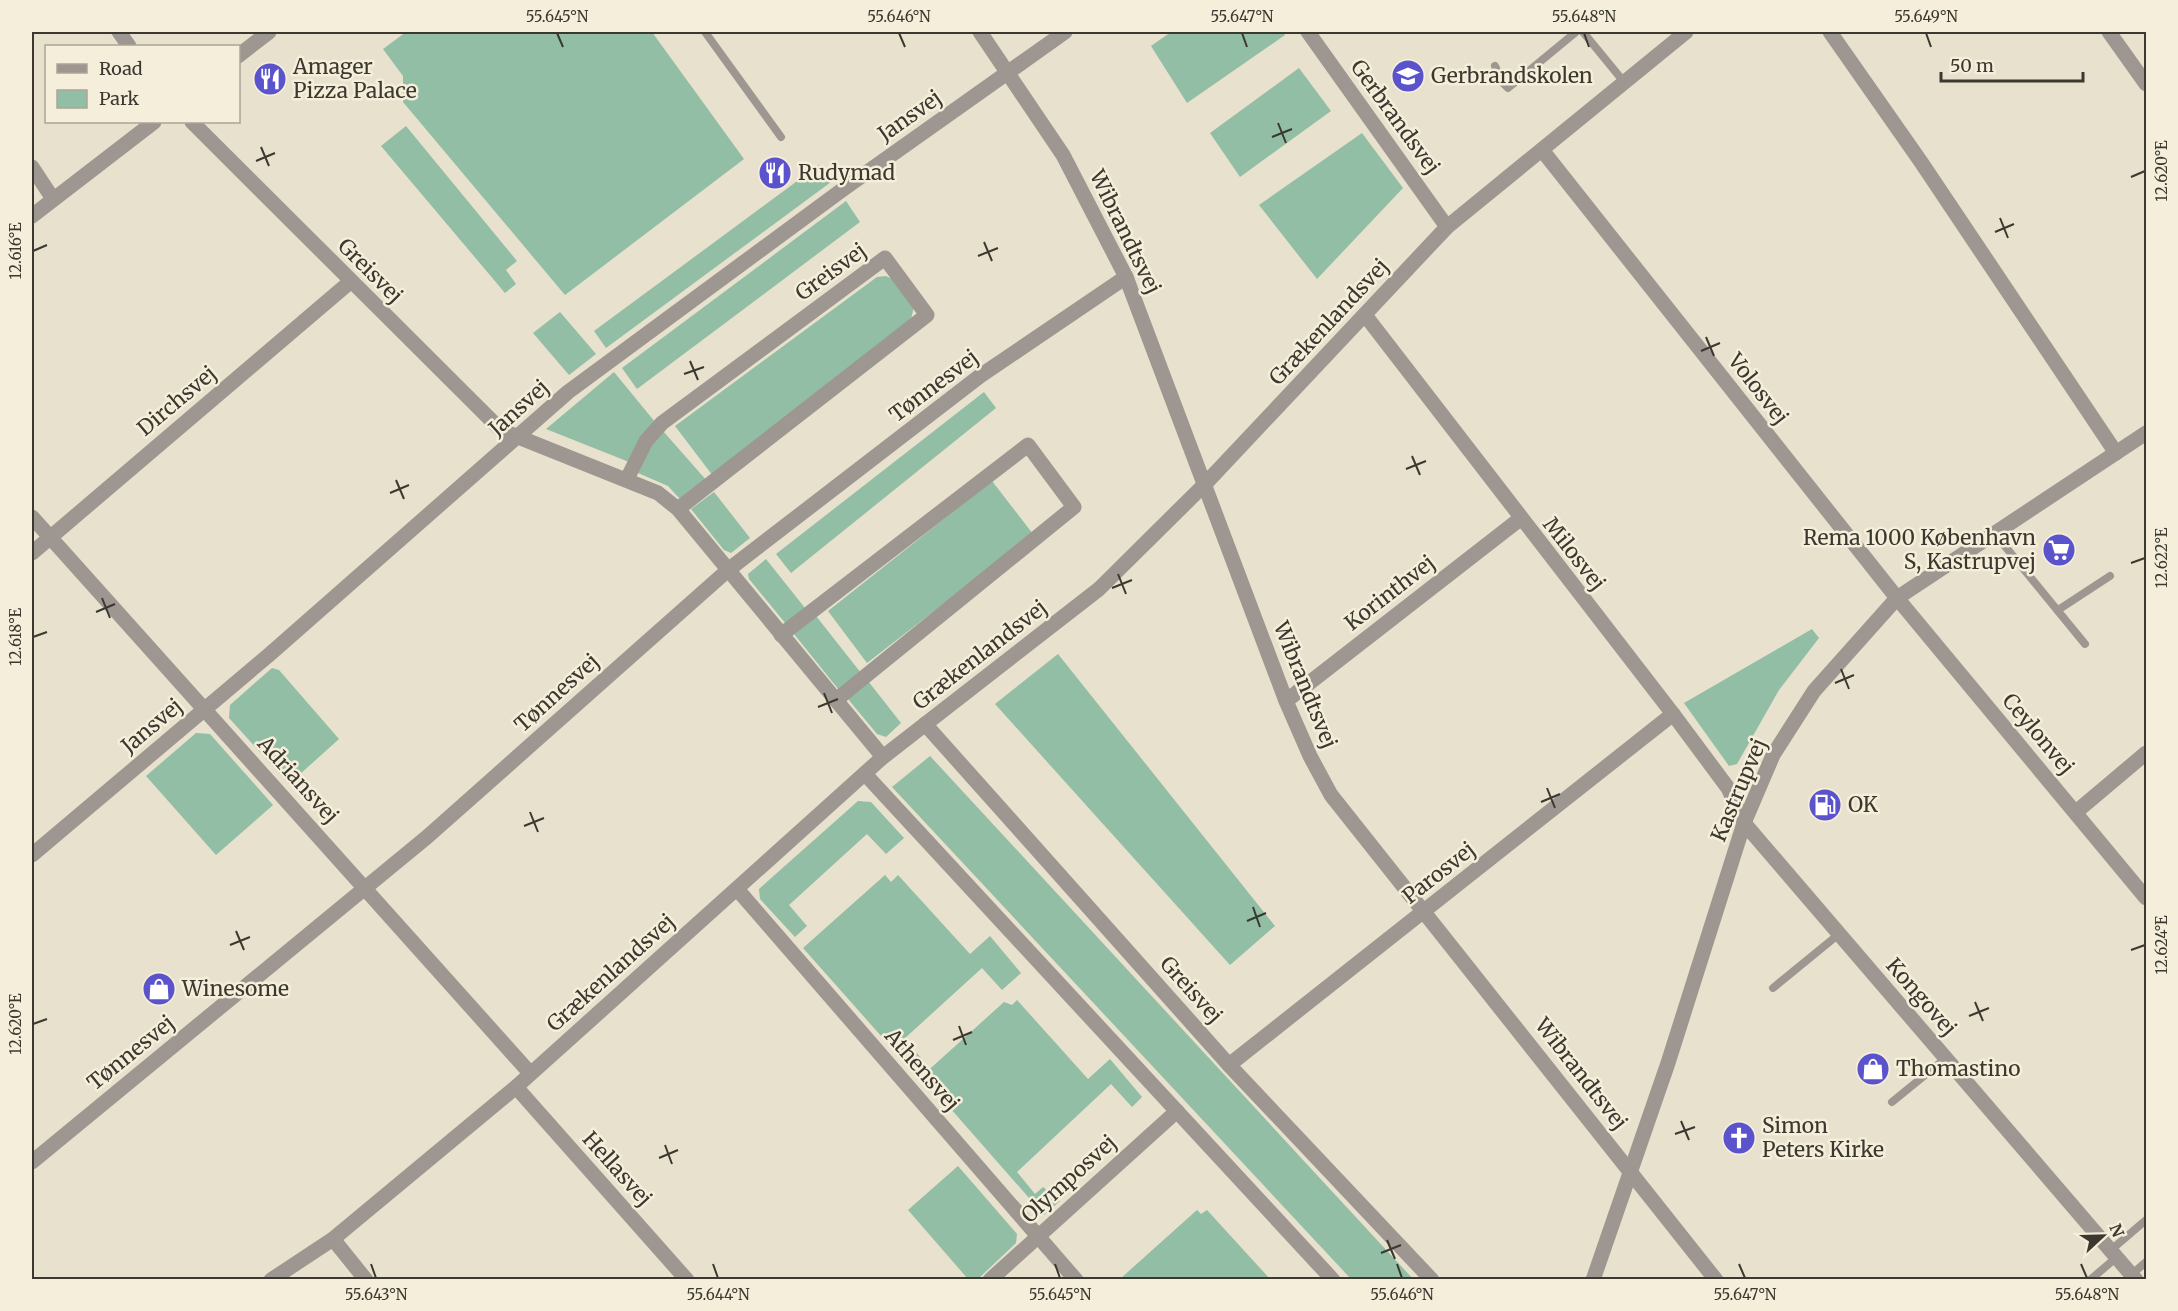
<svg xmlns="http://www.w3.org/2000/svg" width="2178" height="1311" viewBox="0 0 2178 1311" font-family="Merriweather,serif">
  <rect width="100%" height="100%" fill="#e8e1cd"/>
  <g fill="#91bea4">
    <polygon points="406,32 652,32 744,159 565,295 403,102 403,76 383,49"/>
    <polygon points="1171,32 1283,32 1285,35 1187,103 1151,46"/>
    <polygon points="1299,68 1331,111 1240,177 1210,133"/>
    <polygon points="406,126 517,261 506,270 516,284 505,293 381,146"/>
    <polygon points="1362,133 1403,188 1317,279 1259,205"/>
    <polygon points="819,165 831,182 606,348 594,331"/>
    <polygon points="846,201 860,222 637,389 622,368"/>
    <polygon points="886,276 894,280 914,306 910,324 713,476 675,426 877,277"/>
    <polygon points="560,312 596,354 569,375 533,333"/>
    <polygon points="614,372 655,422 629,462 546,429"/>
    <polygon points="984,392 996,408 791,573 776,554"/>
    <polygon points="663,431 707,481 685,499 679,498 668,486 638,473 647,449"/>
    <polygon points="992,481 1033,534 867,663 828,611"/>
    <polygon points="714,492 750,538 731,553 724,550 691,509"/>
    <polygon points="766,559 805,608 786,624 749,579 748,574"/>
    <polygon points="816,616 861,673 839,690 794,634"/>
    <polygon points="1812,629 1819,638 1779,690 1737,764 1729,766 1684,703"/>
    <polygon points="1058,654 1275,926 1230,965 995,704"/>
    <polygon points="272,668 279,670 339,739 289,784 229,718 230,705"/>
    <polygon points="868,681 901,723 886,737 877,734 848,699"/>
    <polygon points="196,733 210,734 273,805 216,855 146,776"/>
    <polygon points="930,756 1413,1279 1351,1279 892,787"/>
    <polygon points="858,801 871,802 904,838 886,854 867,834 789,905 807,926 795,937 760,899 759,889"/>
    <polygon points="885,875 891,882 898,875 970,954 990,936 1021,973 1002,990 982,968 904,1039 924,1061 914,1073 803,948"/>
    <polygon points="1017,1000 1088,1079 1110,1059 1142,1097 1132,1107 1111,1084 1017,1172 1035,1194 1043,1187 1060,1201 1044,1215 922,1076 1004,1002 1012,1005"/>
    <polygon points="958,1166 1017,1234 1016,1243 978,1279 968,1279 908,1210"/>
    <polygon points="1197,1210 1201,1214 1207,1210 1270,1279 1120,1279"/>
  </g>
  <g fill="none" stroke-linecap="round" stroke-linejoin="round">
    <g stroke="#9e9791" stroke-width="8">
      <polyline points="705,32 781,137"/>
      <polyline points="1583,32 1624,82"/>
      <polyline points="1495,66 1502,82 1508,88 1576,32"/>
      <polyline points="1995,534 2085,644"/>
      <polyline points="2058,610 2110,576"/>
      <polyline points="1773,988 1839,934"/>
      <polyline points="1892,1102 1946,1058"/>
      <polyline points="2111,1250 2146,1220"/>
      <polyline points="2132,1274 2146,1262"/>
      <polyline points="2090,1280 2117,1257"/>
    </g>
    <g stroke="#9e9791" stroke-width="15">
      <polyline points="119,32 129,46"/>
      <polyline points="980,32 1063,155 1126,277 1286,701 1310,756 1331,795 1716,1280"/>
      <polyline points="1308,32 1447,227"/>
      <polyline points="1830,32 1921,162 2116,453"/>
      <polyline points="2109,32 2146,84"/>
      <polyline points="192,122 501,430 658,493 678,509 883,757"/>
      <polyline points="1542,150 1897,598 2146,898"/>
      <polyline points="32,167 53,199"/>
      <polyline points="1365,315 1673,714 1728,788 1744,823 2136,1280"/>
      <polyline points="627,479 646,441 662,423 885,258 927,315 678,509"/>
      <polyline points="32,517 530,1073"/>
      <polyline points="32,553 350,282"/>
      <polyline points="781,635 1028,445 1074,507 836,700"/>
      <polyline points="1286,701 1520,519"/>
      <polyline points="925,724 1229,1065 1432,1280"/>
      <polyline points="865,774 1333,1280"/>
      <polyline points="2076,812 2146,753"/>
      <polyline points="32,855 270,654 568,392 842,190 1065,32"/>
      <polyline points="737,889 1076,1280"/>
      <polyline points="1229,1065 1673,714"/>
      <polyline points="516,1087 687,1280"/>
      <polyline points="32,1162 427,837 728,570 980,376 1126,277"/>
      <polyline points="333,1239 366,1280"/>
      <polyline points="271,1280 333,1239 516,1087 883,757 1099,589 1206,483 1447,227 1686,32"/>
      <polyline points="990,1280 1177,1111"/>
    </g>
    <g stroke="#9e9791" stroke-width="15">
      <polyline points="238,56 269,32"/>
      <polyline points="32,216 154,122"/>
      <polyline points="1593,1280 1668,1063 1744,823 1773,755 1814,691 1897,598 2146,433"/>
    </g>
  </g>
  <path fill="none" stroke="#3b3830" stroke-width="2" d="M557,33L563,47M899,33L905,47M1242,33L1247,47M1584,33L1589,47M1926,33L1931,47M1278,123L1286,143M1272,137L1292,129M261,147L269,166M256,161L275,153M2131,177L2145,171M2000,218L2008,238M1995,232L2014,224M984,242L992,261M33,251L47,245M978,256L998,248M1706,337L1714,356M1701,351L1720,343M690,361L698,380M684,374L704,367M1412,456L1420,475M1406,469L1426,461M396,480L404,499M390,493L409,485M2131,563L2145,558M1118,574L1126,594M1112,588L1132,580M102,598L110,618M96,612L115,604M33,637L47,632M1841,669L1849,689M1835,683L1854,675M824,693L832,713M818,707L838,699M1547,788L1555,808M1541,802L1560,794M530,812L538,832M524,826L544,818M1253,907L1260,927M1247,921L1266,913M236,931L244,950M230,945L250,937M2131,950L2145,945M1975,1002L1983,1021M1969,1016L1989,1008M33,1024L47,1019M959,1026L966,1045M953,1040L972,1032M1681,1121L1689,1140M1675,1134L1695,1127M665,1145L672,1164M659,1158L678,1150M1387,1240L1395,1259M1381,1253L1401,1245M371,1264L376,1278M713,1264L718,1278M1055,1264L1060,1278M1397,1264L1402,1278M1739,1264L1745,1278M2081,1264L2087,1278"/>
  <defs>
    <g id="school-disc" transform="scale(1.725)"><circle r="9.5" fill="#5b53cb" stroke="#f5eeda"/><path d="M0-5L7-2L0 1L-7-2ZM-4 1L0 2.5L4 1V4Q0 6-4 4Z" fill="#fff"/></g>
    <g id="restaurant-disc" transform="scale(1.725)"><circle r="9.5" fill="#5b53cb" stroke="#f5eeda"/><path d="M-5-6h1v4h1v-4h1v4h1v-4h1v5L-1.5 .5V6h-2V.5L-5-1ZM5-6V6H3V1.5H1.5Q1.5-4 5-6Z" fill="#fff"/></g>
    <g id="supermarket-disc" transform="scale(1.725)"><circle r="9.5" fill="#5b53cb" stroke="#f5eeda"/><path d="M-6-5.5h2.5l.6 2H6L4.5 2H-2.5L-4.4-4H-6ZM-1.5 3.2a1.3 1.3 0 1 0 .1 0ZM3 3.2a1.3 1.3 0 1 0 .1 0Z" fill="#fff"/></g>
    <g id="fuel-disc" transform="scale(1.725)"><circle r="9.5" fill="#5b53cb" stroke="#f5eeda"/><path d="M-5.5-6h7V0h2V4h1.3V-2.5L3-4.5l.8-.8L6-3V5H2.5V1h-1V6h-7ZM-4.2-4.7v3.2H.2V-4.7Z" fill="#fff"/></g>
    <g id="shop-disc" transform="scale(1.725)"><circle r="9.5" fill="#5b53cb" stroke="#f5eeda"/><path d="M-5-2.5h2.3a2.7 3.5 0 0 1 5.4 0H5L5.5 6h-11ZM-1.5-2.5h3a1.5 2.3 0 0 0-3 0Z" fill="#fff"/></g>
    <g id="church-disc" transform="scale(1.725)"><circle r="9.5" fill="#5b53cb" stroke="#f5eeda"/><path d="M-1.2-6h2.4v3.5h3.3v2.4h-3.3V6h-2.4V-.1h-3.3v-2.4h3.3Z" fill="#fff"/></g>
  </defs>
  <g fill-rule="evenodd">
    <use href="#school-disc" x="1408" y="76"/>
    <use href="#restaurant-disc" x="270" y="79"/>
    <use href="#restaurant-disc" x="775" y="173"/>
    <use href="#supermarket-disc" x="2059" y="550"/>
    <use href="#fuel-disc" x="1825" y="805"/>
    <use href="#shop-disc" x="159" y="989"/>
    <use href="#shop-disc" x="1873" y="1069"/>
    <use href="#church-disc" x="1739" y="1138"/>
  </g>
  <g text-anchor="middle" stroke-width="5" stroke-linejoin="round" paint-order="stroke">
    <g font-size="21" fill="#3b3830" stroke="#f5eeda" text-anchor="start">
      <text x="293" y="74">Amager<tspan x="293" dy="24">Pizza Palace</tspan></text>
      <text x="1431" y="83">Gerbrandskolen</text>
      <text x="798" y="180">Rudymad</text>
      <text x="2036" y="545" text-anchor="end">Rema 1000 København<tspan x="2036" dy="24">S, Kastrupvej</tspan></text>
      <text x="1848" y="812">OK</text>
      <text x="182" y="996">Winesome</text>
      <text x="1896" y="1076">Thomastino</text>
      <text x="1762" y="1133">Simon<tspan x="1762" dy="24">Peters Kirke</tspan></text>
    </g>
    <g font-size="21" fill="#3b3830" stroke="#f5eeda">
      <text transform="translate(910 116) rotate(-35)" y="7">Jansvej</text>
      <text transform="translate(1395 117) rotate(54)" y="7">Gerbrandsvej</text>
      <text transform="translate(1125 232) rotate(64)" y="7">Wibrandtsvej</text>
      <text transform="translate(370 271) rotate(45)" y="7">Greisvej</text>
      <text transform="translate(831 272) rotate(-36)" y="7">Greisvej</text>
      <text transform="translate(1329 322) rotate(-47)" y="7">Grækenlandsvej</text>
      <text transform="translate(934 386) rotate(-37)" y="7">Tønnesvej</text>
      <text transform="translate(1758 389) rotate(52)" y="7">Volosvej</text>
      <text transform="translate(177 401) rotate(-40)" y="7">Dirchsvej</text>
      <text transform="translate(519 408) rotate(-42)" y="7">Jansvej</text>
      <text transform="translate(1574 554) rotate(52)" y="7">Milosvej</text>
      <text transform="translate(1390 593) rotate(-38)" y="7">Korinthvej</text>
      <text transform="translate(980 655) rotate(-38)" y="7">Grækenlandsvej</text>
      <text transform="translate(1305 685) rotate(68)" y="7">Wibrandtsvej</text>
      <text transform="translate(557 693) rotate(-42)" y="7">Tønnesvej</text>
      <text transform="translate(152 726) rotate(-40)" y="7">Jansvej</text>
      <text transform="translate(2038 734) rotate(50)" y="7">Ceylonvej</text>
      <text transform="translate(298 780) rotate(48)" y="7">Adriansvej</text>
      <text transform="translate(1739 790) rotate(-67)" y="7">Kastrupvej</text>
      <text transform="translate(1439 873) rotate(-38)" y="7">Parosvej</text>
      <text transform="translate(611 973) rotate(-42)" y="7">Grækenlandsvej</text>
      <text transform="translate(1191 990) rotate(48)" y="7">Greisvej</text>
      <text transform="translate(1921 997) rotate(49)" y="7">Kongovej</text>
      <text transform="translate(131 1053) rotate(-39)" y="7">Tønnesvej</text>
      <text transform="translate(922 1070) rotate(49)" y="7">Athensvej</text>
      <text transform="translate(1581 1074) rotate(52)" y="7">Wibrandtsvej</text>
      <text transform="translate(617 1169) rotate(48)" y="7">Hellasvej</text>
      <text transform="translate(1069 1179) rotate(-42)" y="7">Olymposvej</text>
    </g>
  </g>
  <rect width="2178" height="1311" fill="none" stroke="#f5eeda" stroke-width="66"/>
  <rect x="45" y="45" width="195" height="78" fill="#f5eeda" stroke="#aba596" stroke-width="1.5"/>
  <rect x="57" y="64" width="30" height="9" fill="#9e9791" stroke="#aba596" stroke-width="1.5"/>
  <text x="99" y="75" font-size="18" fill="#3b3830">Road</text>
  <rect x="57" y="90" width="30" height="18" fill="#91bea4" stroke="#aba596" stroke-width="1.5"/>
  <text x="99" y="105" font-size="18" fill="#3b3830">Park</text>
  <g transform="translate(2103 1236) rotate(68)" stroke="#f5eeda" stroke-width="4.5" paint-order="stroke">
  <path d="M0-4.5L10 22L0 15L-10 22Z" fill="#3b3830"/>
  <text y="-9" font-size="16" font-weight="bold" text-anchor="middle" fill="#3b3830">N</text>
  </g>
  <path d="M1941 72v9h142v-9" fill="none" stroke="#3b3830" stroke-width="3"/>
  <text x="1950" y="72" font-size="18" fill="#3b3830" stroke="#f5eeda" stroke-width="4.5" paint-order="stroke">50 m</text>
  <rect x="33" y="33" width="2112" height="1245" fill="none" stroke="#3b3830" stroke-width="2"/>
  <g font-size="15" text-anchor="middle" fill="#3b3830">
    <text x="557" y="22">55.645°N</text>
    <text x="899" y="22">55.646°N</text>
    <text x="1242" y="22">55.647°N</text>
    <text x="1584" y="22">55.648°N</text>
    <text x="1926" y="22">55.649°N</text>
    <text transform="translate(2162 171) rotate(-90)" y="5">12.620°E</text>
    <text transform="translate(16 251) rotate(-90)" y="5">12.616°E</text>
    <text transform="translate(2162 558) rotate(-90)" y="5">12.622°E</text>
    <text transform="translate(16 637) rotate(-90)" y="5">12.618°E</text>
    <text transform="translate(2162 945) rotate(-90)" y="5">12.624°E</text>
    <text transform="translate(16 1024) rotate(-90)" y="5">12.620°E</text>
    <text x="376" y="1300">55.643°N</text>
    <text x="718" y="1300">55.644°N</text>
    <text x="1060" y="1300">55.645°N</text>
    <text x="1402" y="1300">55.646°N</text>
    <text x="1745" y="1300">55.647°N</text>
    <text x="2087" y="1300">55.648°N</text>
  </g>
</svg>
